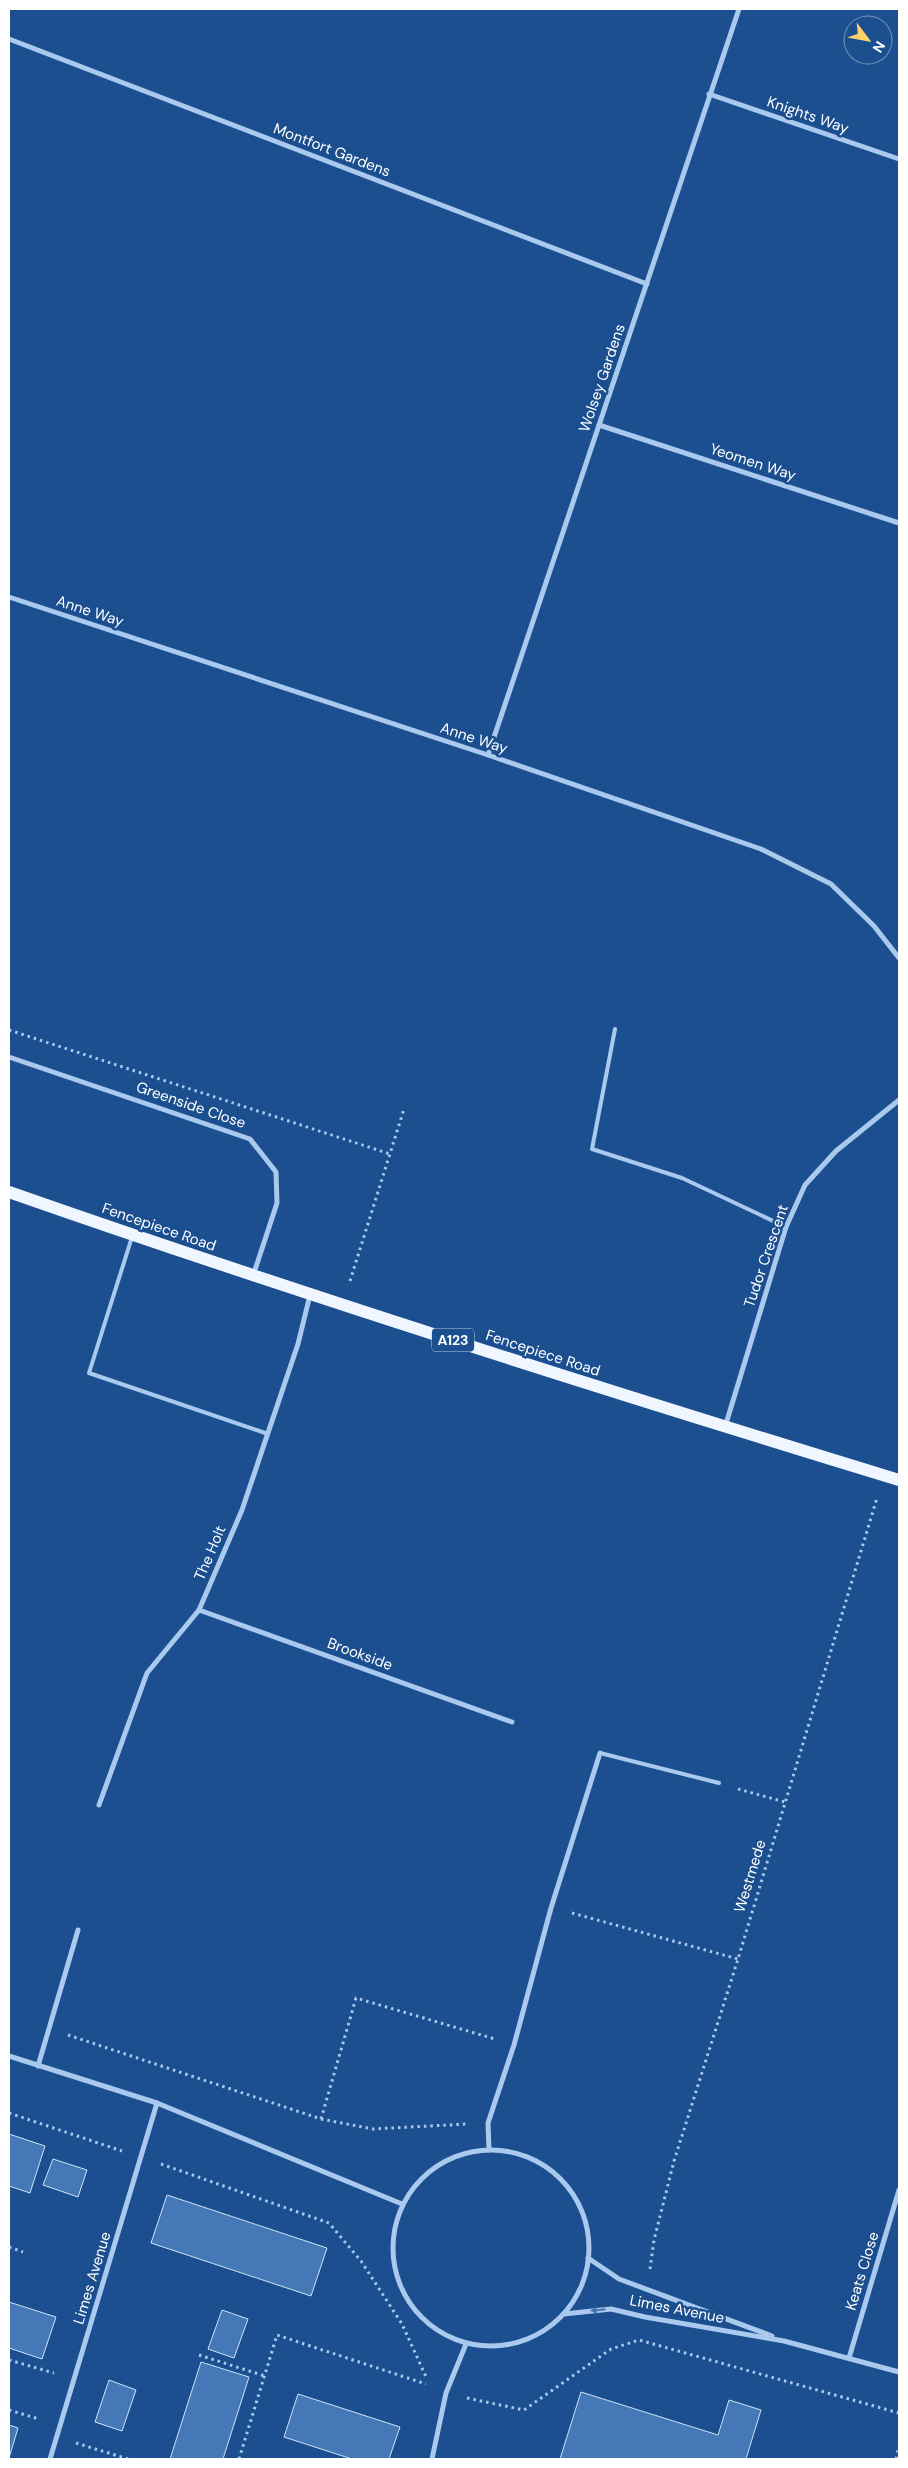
<svg xmlns="http://www.w3.org/2000/svg" width="908" height="2468" viewBox="0 0 908 2468" font-family="'DM Sans',sans-serif">
  <rect width="100%" height="100%" fill="#1b4f8f"/>
  <g fill="#4478b7" stroke="#cfe3fa">
    <polygon points="9,2134 45,2146 30,2193 9,2186"/>
    <polygon points="53,2159 87,2170 78,2197 43,2185"/>
    <polygon points="167,2195 327,2248 311,2296 151,2243"/>
    <polygon points="9,2302 56,2317 42,2359 9,2348"/>
    <polygon points="222,2310 248,2319 234,2358 208,2349"/>
    <polygon points="201,2362 249,2377 223,2459 170,2459"/>
    <polygon points="109,2380 136,2390 122,2431 95,2422"/>
    <polygon points="581,2392 718,2435 729,2400 761,2410 746,2459 560,2459"/>
    <polygon points="298,2394 400,2427 389,2459 352,2459 284,2437"/>
    <polygon points="9,2425 18,2428 9,2458"/>
  </g>
  <g fill="none" stroke-linecap="round" stroke-linejoin="round">
    <g stroke="#a9c9ee" stroke-width="3" stroke-dasharray="2.5 4" stroke-linecap="butt">
      <polyline points="9,1030 390,1154"/>
      <polyline points="350,1281 404,1109"/>
      <polyline points="738,1789 785,1802"/>
      <polyline points="572,1913 738,1959"/>
      <polyline points="68,2035 321,2119 373,2129 467,2124"/>
      <polyline points="9,2113 122,2151"/>
      <polyline points="321,2119 356,1998 495,2039"/>
      <polyline points="161,2164 329,2223 361,2261 402,2324 427,2379"/>
      <polyline points="9,2247 23,2252"/>
      <polyline points="650,2269 654,2240 674,2161 738,1959 877,1498"/>
      <polyline points="199,2355 265,2376"/>
      <polyline points="9,2360 54,2373"/>
      <polyline points="467,2398 524,2410 611,2349 639,2340 899,2413"/>
      <polyline points="9,2410 39,2419"/>
      <polyline points="76,2443 128,2459"/>
      <polyline points="239,2459 277,2335 426,2384"/>
      <polyline points="896,2459 899,2446"/>
    </g>
    <g stroke="#a9c9ee" stroke-width="4">
      <polyline points="615,1029 592,1149 682,1178 786,1227"/>
      <polyline points="132,1237 89,1373 268,1434"/>
      <polyline points="600,1753 719,1783"/>
    </g>
    <g stroke="#a9c9ee" stroke-width="5">
      <polyline points="9,39 647,284"/>
      <polyline points="709,94 899,159"/>
      <polyline points="599,425 899,523"/>
      <polyline points="9,597 488,755 761,849 831,884 874,926 899,958"/>
      <polyline points="488,755 739,9"/>
      <polyline points="9,1057 250,1139 276,1172 277,1203 253,1276"/>
      <polyline points="725,1427 786,1227 805,1185 836,1151 899,1100"/>
      <polyline points="199,1610 512,1722"/>
      <polyline points="99,1805 147,1673 199,1610 242,1510 298,1344 310,1295"/>
      <polyline points="9,2056 157,2103 402,2204"/>
      <polyline points="38,2066 78,1930"/>
      <polyline points="489,2150 488,2123 514,2045 551,1908 600,1753"/>
      <circle cx="491" cy="2248" r="98"/>
      <polyline points="588,2258 619,2279 772,2336"/>
      <polyline points="564,2314 611,2309 645,2317 784,2341 899,2372"/>
      <polyline points="849,2358 899,2190"/>
      <polyline points="50,2459 157,2103"/>
      <polyline points="432,2459 446,2393 466,2344"/>
    </g>
    <path stroke="#f0f6ff" stroke-width="12" d="M9,1192C303,1295 601,1389 899,1480"/>
  </g>
  <defs><path id="oneway-solid" d="M-6-.8H1V-3.2L6.5 0L1 3.2V.8H-6Z" transform="scale(1.25)"/></defs>
  <use fill="#4674ac" href="#oneway-solid" transform="translate(598 2310) rotate(174)"/>
  <g text-anchor="middle" stroke-width="5" stroke-linejoin="round" paint-order="stroke">
    <rect fill="#1b4f8f" stroke="#bbcadd" stroke-width="1" x="432" y="1328.5" width="42" height="23" rx="4"/>
    <g font-size="14" font-weight="bold" fill="#fff">
      <text x="453" y="1345">A123</text>
    </g>
    <g font-size="15" fill="#fff" stroke="#1b4f8f">
      <text transform="translate(808 115) rotate(19)" y="5">Knights Way</text>
      <text transform="translate(332 150) rotate(21)" y="5">Montfort Gardens</text>
      <text transform="translate(602 378) rotate(-71)" y="5">Wolsey Gardens</text>
      <text transform="translate(753 462) rotate(18)" y="5">Yeomen Way</text>
      <text transform="translate(90 611) rotate(18)" y="5">Anne Way</text>
      <text transform="translate(474 738) rotate(18)" y="5">Anne Way</text>
      <text transform="translate(191 1105) rotate(19)" y="5">Greenside Close</text>
      <text transform="translate(159 1227) rotate(19)" y="5">Fencepiece Road</text>
      <text transform="translate(766 1256) rotate(-71)" y="5">Tudor Crescent</text>
      <text transform="translate(543 1353) rotate(18)" y="5">Fencepiece Road</text>
      <text transform="translate(210 1553) rotate(-67)" y="5">The Holt</text>
      <text transform="translate(360 1654) rotate(20)" y="5">Brookside</text>
      <text transform="translate(750 1876) rotate(-73)" y="5">Westmede</text>
      <text transform="translate(862 2271) rotate(-73)" y="5">Keats Close</text>
      <text transform="translate(92 2278) rotate(-73)" y="5">Limes Avenue</text>
      <text transform="translate(677 2309) rotate(11)" y="5">Limes Avenue</text>
    </g>
  </g>
  <rect width="908" height="2468" fill="none" stroke="#ffffff" stroke-width="20"/>
  <g transform="translate(868 40) rotate(122)"><circle r="24" fill="#1b4f8f" stroke="#7695bc"/>
  <path d="M0-4L9 19L0 12L-9 19Z" fill="#ffd166"/>
  <text y="-8" font-size="14" font-weight="bold" text-anchor="middle" fill="#ffffff">N</text>
  </g>
</svg>
